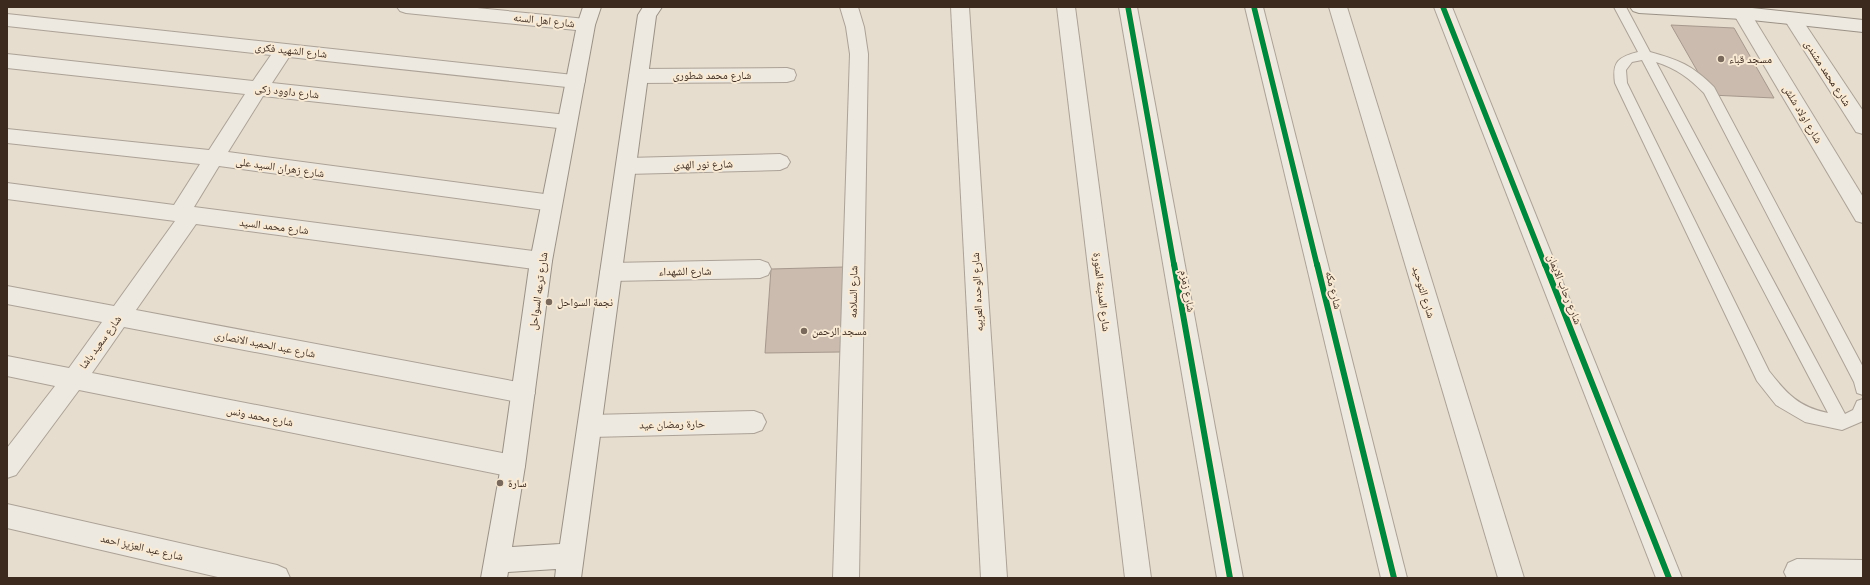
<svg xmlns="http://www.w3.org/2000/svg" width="1870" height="585" viewBox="0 0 1870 585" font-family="'PT Serif','Noto Naskh Arabic',serif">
  <rect width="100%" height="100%" fill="#e6ddce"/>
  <g fill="#cabbae" stroke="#a7988d">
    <polygon points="1671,25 1734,28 1774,98 1711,95"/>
    <polygon points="844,267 841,352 765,353 771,269"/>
  </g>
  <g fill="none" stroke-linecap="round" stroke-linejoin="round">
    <g stroke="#aca297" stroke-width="2">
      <path id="lane" d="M1614,7H1626L1650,52C1679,60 1692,65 1714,87L1863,367V395L1857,393L1854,382L1704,93C1690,79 1676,68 1656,62L1845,414L1853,410L1857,401L1863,399V421L1842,430L1805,422L1776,405L1757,381L1615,83C1612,62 1618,57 1638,52ZM1642,60L1828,413C1799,407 1787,394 1769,371L1627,83L1626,70L1632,62Z"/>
    </g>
    <g stroke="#aca297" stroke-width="2">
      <g id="street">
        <polygon points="397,7 467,7 586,19 592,21 595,25 592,29 586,31 406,13 400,11"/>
        <polygon points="840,7 858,7 864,27 868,54 859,578 833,578 850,54 846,27"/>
        <polygon points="951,7 969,7 1007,578 981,578"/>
        <polygon points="1057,7 1075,7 1151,578 1125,578"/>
        <polygon points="1119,7 1137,7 1243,578 1217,578"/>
        <polygon points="1245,7 1263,7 1407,578 1381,578"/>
        <polygon points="1329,7 1347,7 1524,578 1498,578"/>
        <polygon points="1434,7 1452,7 1682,578 1656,578"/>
        <polygon points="1742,7 1748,9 1863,197 1863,223 1856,221 1733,13 1736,9"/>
        <polygon points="1793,13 1799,15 1863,111 1863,134 1856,132 1784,19 1787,15"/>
        <polygon points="7,14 583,76 585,81 583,86 576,88 289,57 272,83 567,115 574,117 577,122 574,127 567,129 263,96 228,152 552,195 559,197 562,203 559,209 552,211 219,166 194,207 541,252 549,255 552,261 549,267 541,270 196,224 136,310 523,383 531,386 535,393 531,400 523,403 124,327 92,373 513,455 522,458 525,466 522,474 513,477 79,390 16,475 7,478 7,448 55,386 7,376 7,356 69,368 102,322 7,304 7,286 114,306 175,221 7,199 7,183 174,205 200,164 7,143 7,129 209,150 245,94 7,68 7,54 253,81 271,55 7,26"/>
        <polygon points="787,68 794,70 796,75 794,80 787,82 638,83 631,81 629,76 631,71 638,69"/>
        <polygon points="780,154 787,157 790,162 787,167 780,170 627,174 620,171 617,166 620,161 627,158"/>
        <polygon points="760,260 768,263 771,269 768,275 760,278 611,281 603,278 600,272 603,266 611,263"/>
        <polygon points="754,411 762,414 766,422 762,430 754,433 591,437 583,434 579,426 583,418 591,415"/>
        <polygon points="7,504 277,565 286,569 290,578 222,578 7,528"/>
        <polygon points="1797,559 1863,560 1863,578 1787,578 1784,572 1788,563"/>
      </g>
    </g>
    <g stroke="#9b9287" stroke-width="2">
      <g id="secondary">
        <polygon points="583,7 601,7 595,25 552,261 525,466 512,547 560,544 638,15 643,7 662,7 656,16 581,578 555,578 556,569 508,572 507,578 481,578 501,466 530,261 577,25"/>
        <polygon points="1630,7 1743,7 1863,20 1863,32 1742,19 1639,13 1633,11"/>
      </g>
    </g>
    <use href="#lane" fill="#eee9e0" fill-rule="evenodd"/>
    <use href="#street" fill="#eee9e0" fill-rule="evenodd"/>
    <use href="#secondary" fill="#eee9e0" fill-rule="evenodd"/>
    <g stroke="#f8ead4" stroke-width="8">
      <g id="cycleway-far1">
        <polyline points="1128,7 1174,265"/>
        <polyline points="1254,7 1317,265"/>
        <polyline points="1443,7 1545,265"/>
      </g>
    </g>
    <g stroke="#f8ead4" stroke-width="9">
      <g id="cycleway">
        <polyline points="1174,264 1230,578"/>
        <polyline points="1317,264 1394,578"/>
        <polyline points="1545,264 1669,578"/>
      </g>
    </g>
    <use href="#cycleway-far1" stroke="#00873e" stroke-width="5.5"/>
    <use href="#cycleway" stroke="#00873e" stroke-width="6"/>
  </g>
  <g fill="#78695c" stroke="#f8ead4" stroke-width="1.5">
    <circle cx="1721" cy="59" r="4"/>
    <circle cx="549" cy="302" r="4"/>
    <circle cx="804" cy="331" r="4"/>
    <circle cx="500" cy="483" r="4"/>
  </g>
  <g text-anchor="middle" stroke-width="4" stroke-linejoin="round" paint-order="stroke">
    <g font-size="11" fill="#3c2a1e" stroke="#f8ead4">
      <text transform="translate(544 20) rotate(6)" y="4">شارع اهل السنه</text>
      <text transform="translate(291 50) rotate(6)" y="4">شارع الشهيد فكرى</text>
      <text transform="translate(1828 73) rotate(57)" y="4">شارع محمد مشندى</text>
      <text x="712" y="79">شارع محمد شطورى</text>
      <text transform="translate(287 91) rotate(6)" y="4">شارع داوود زكى</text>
      <text transform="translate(1803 114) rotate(59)" y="4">شارع اولاد شلش</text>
      <text transform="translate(703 164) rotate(-1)" y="4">شارع نور الهدى</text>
      <text transform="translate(280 167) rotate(8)" y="4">شارع زهران السيد على</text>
      <text transform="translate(274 226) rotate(7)" y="4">شارع محمد السيد</text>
      <text transform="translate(685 271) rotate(-1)" y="4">شارع الشهداء</text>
      <text transform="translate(1565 289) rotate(68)" y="4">شارع رحاب الايمان</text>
      <text transform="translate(1334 290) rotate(76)" y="4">شارع مكه</text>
      <text transform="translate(538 291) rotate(-82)" y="4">شارع ترعه السواحل</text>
      <text transform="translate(1188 291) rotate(80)" y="4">شارع زمزم</text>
      <text transform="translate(853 292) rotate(-89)" y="4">شارع السلامه</text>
      <text transform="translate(977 292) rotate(-93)" y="4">شارع الوحده العربيه</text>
      <text transform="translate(1102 292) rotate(83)" y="4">شارع المدينة المنورة</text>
      <text transform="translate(1424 292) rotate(73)" y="4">شارع التوحيد</text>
      <text transform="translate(100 342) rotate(-54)" y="4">شارع سعيد باشا</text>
      <text transform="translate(265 344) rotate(11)" y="4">شارع عبد الحميد الانصارى</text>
      <text transform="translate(260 416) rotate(11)" y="4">شارع محمد ونس</text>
      <text transform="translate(672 424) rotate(-1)" y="4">حارة رمضان عيد</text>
      <text transform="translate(142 547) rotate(13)" y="4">شارع عبد العزيز احمد</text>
    </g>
    <g font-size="11" fill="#3c2a1e" stroke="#f8ead4" text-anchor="start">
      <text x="1729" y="63">مسجد قباء</text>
      <text x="557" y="306">نجمة السواحل</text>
      <text x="812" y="335">مسجد الرحمن</text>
      <text x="508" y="487">سارة</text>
    </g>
  </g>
  <rect width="1870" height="585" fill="none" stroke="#3c2a1e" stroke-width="16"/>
</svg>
